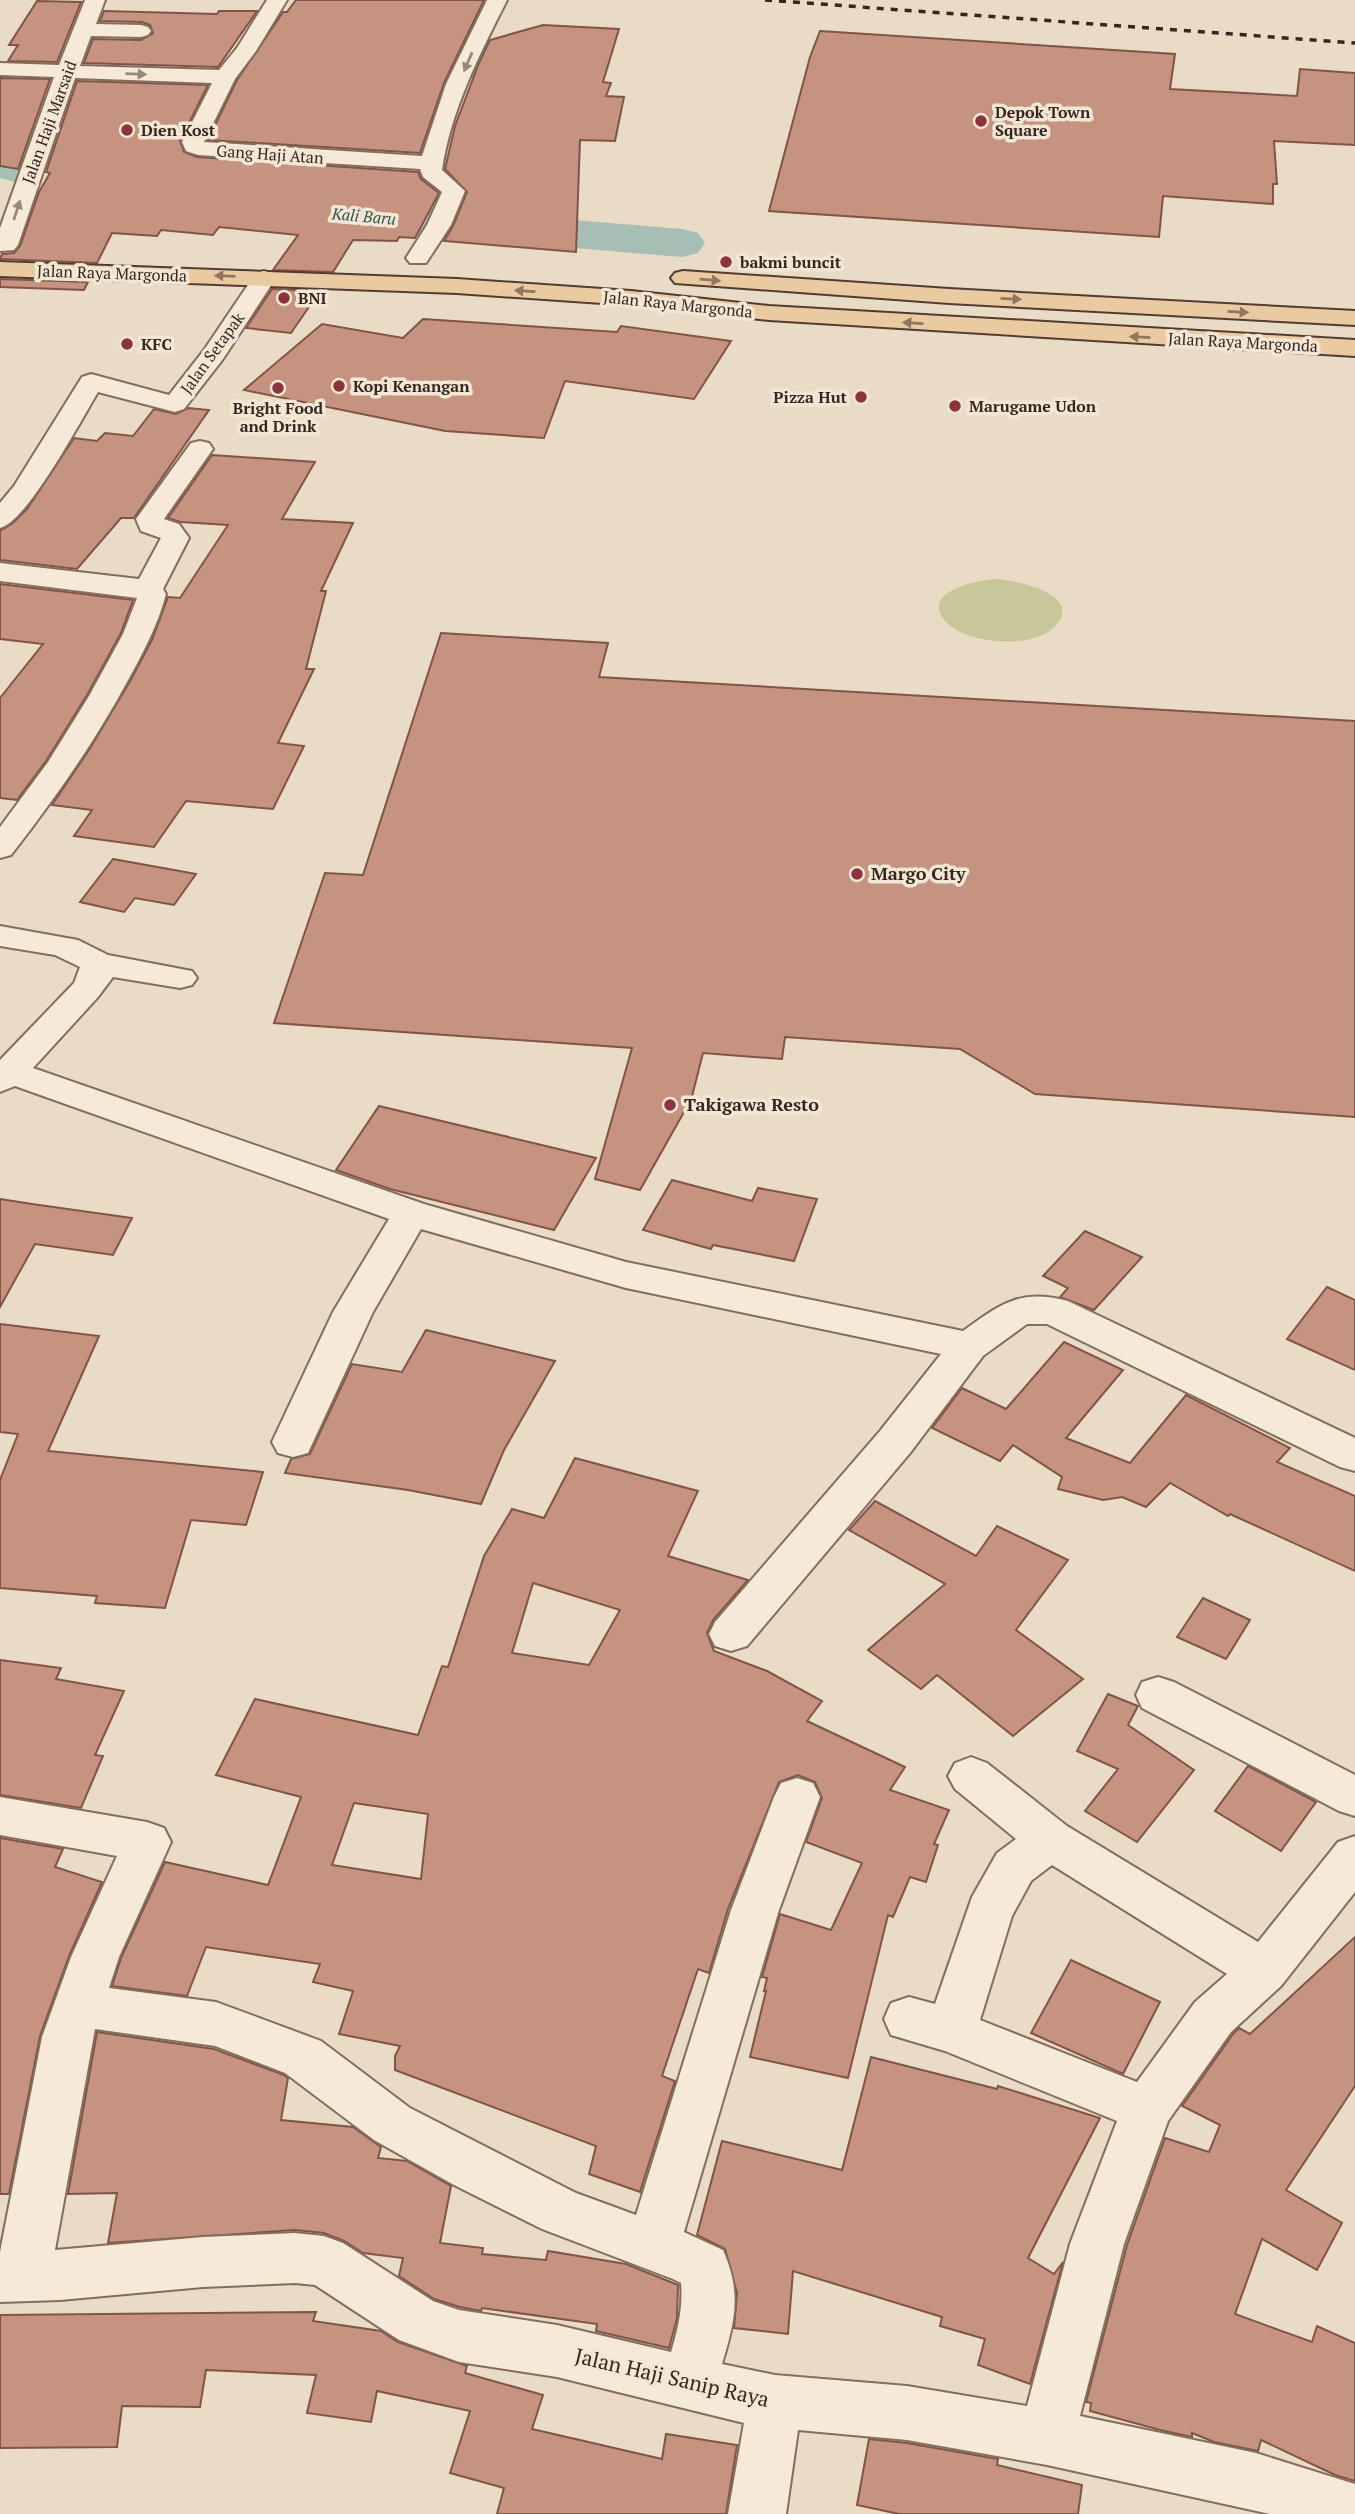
<svg xmlns="http://www.w3.org/2000/svg" width="1355" height="2514" viewBox="0 0 1355 2514" font-family="'PT Serif',serif">
  <rect width="100%" height="100%" fill="#eadbc6"/>
  <path fill="#c7c79a" d="M996,579C1014,580 1082,593 1057,624C1037,650 969,645 947,623C917,592 977,580 996,579Z"/>
  <g fill="none" stroke-linecap="round" stroke-linejoin="round">
    <g fill="#a7beb4" fill-rule="evenodd">
      <polygon points="0,151 38,162 44,171 38,180 22,184 0,178"/>
      <polygon points="321,199 682,229 698,233 705,243 698,253 682,257 321,227 305,223 298,213 305,203"/>
    </g>
  </g>
  <g fill="#c5937f" stroke="#805545" stroke-width="2" fill-rule="evenodd">
    <polygon points="296,0 484,0 444,83 420,153 208,140 237,80 283,12 287,12"/>
    <polygon points="37,1 81,2 57,62 8,61 18,45 9,45"/>
    <polygon points="104,11 217,14 219,11 257,11 218,67 84,63 93,39 141,40 153,33 150,25 142,22 100,21"/>
    <polygon points="543,25 619,29 603,82 611,83 606,96 624,97 615,141 580,140 576,252 444,241 453,226 467,192 445,169 455,126 479,63 490,40"/>
    <polygon points="820,31 1175,54 1170,89 1297,96 1300,69 1355,73 1355,145 1274,141 1277,184 1273,184 1273,204 1163,196 1159,237 769,211 810,57"/>
    <polygon points="0,78 50,79 18,169 0,166"/>
    <polygon points="77,81 208,85 180,141 184,152 197,157 418,172 421,179 439,193 415,238 399,237 397,241 353,240 333,272 273,270 298,235 219,227 213,235 161,230 157,236 112,233 97,263 0,259 2,254 14,253 20,246 39,192 50,173 46,172"/>
    <polygon points="0,279 88,282 84,290 0,287"/>
    <polygon points="272,289 320,291 291,333 246,328"/>
    <polygon points="423,319 617,332 621,326 731,341 694,399 565,381 544,438 445,431 244,390 322,324 403,338"/>
    <polygon points="188,408 209,410 134,518 121,518 77,569 0,560 0,531 13,523 27,509 74,438 97,441 105,433 133,436 154,409 176,414"/>
    <polygon points="212,455 315,462 282,519 353,523 321,591 326,591 306,669 314,669 278,743 304,746 273,809 186,801 154,847 74,836 92,810 52,805 89,750 129,683 152,640 168,597 180,598 228,525 180,522 168,518"/>
    <polygon points="0,584 133,600 121,633 87,695 46,761 17,800 0,798 0,698 43,644 0,639"/>
    <polygon points="441,633 608,643 599,677 1355,721 1355,1117 1035,1094 960,1049 785,1037 782,1059 703,1053 688,1112 684,1112 640,1190 595,1179 632,1048 274,1023 325,873 363,875"/>
    <polygon points="113,859 196,874 174,905 135,898 124,912 80,902"/>
    <polygon points="379,1106 596,1158 554,1230 390,1189 336,1170"/>
    <polygon points="672,1180 752,1201 758,1188 817,1199 794,1261 713,1245 711,1249 643,1230"/>
    <polygon points="0,1199 32,1204 132,1218 113,1255 35,1244 0,1307"/>
    <polygon points="1085,1231 1142,1257 1094,1310 1060,1297 1068,1288 1043,1276"/>
    <polygon points="1327,1287 1355,1300 1355,1370 1287,1339"/>
    <polygon points="0,1324 99,1336 48,1451 263,1472 246,1525 191,1520 165,1608 95,1603 97,1596 0,1588 0,1480 18,1434 0,1432"/>
    <polygon points="426,1330 555,1361 504,1450 481,1504 408,1490 285,1473 291,1459 310,1454 352,1364 402,1372"/>
    <polygon points="1064,1342 1123,1370 1066,1438 1130,1463 1186,1395 1290,1448 1277,1462 1355,1496 1355,1571 1230,1514 1228,1516 1170,1483 1146,1507 1122,1497 1103,1500 1058,1489 1062,1477 1013,1445 1000,1461 932,1428 962,1388 1006,1409"/>
    <path d="M575,1458L698,1491L668,1556L748,1580L713,1620L707,1633L714,1651L767,1671L822,1701L807,1721L905,1767L890,1790L949,1810L934,1844L938,1845L926,1882L910,1877L893,1917L888,1915L848,2078L750,2057L766,1991H764L767,1978L762,1977L780,1914L831,1930L862,1863L806,1842L822,1798L815,1782L798,1775L779,1782L728,1909L709,1973L698,1969L662,2076L675,2081L640,2192L589,2174L596,2146L395,2070V2056L400,2046L339,2034L353,1991L313,1982L320,1964L206,1947L187,1996L112,1986L121,1958L165,1862L268,1885L301,1797L216,1775L255,1699L418,1735L442,1666L448,1667L484,1556L512,1509L544,1518ZM533,1583L620,1610L589,1665L512,1653ZM354,1803L428,1814L421,1879L332,1865Z"/>
    <polygon points="875,1501 976,1556 997,1526 1068,1560 1016,1630 1083,1679 1013,1736 937,1675 921,1689 868,1650 945,1584 849,1530"/>
    <polygon points="1203,1598 1250,1620 1226,1659 1177,1637"/>
    <polygon points="0,1660 61,1668 56,1679 124,1691 95,1755 103,1756 81,1808 0,1795"/>
    <polygon points="1108,1694 1138,1706 1128,1725 1194,1770 1137,1842 1085,1811 1118,1769 1077,1751"/>
    <polygon points="1248,1766 1316,1802 1281,1851 1215,1811"/>
    <polygon points="0,1838 63,1849 55,1867 102,1882 69,1956 40,2036 9,2194 0,2194"/>
    <polygon points="1355,1937 1355,2086 1286,2190 1342,2223 1317,2270 1262,2239 1235,2314 1312,2342 1317,2326 1355,2343 1355,2481 1335,2475 1261,2440 1258,2451 1214,2442 1192,2433 1192,2437 1164,2431 1090,2411 1091,2403 1086,2402 1127,2245 1165,2138 1209,2152 1220,2125 1182,2106 1233,2034 1239,2028 1250,2034"/>
    <polygon points="1071,1960 1160,2002 1123,2074 1031,2033"/>
    <polygon points="97,2032 214,2049 284,2075 288,2078 281,2120 353,2127 381,2147 378,2158 407,2161 451,2186 440,2243 483,2248 482,2254 546,2260 548,2251 626,2264 678,2285 677,2318 669,2348 596,2331 597,2324 482,2308 481,2311 460,2307 434,2299 399,2276 403,2258 363,2253 344,2241 324,2233 295,2230 108,2243 117,2193 68,2194"/>
    <polygon points="871,2057 997,2089 998,2086 1100,2118 1028,2258 1054,2274 1063,2262 1030,2384 978,2365 985,2339 940,2326 942,2317 793,2271 788,2334 734,2328 737,2293 725,2249 697,2235 722,2141 842,2170"/>
    <polygon points="316,2312 313,2321 381,2331 398,2342 467,2366 465,2373 543,2395 532,2429 662,2459 666,2434 737,2445 726,2514 497,2514 504,2488 450,2473 470,2411 377,2391 371,2422 307,2413 316,2375 206,2370 200,2407 122,2406 117,2447 0,2448 0,2315"/>
    <polygon points="869,2439 907,2443 998,2459 997,2465 1082,2485 1078,2514 899,2514 857,2505"/>
  </g>
  <g fill="none" stroke-linecap="round" stroke-linejoin="round">
    <g stroke="#836d5d" stroke-width="4">
      <g id="minor">
        <path d="M85,0H105L96,24L141,25L148,27L151,31L148,35L141,37L91,36L80,66L219,70L237,48L267,0H287L256,51L235,79L204,142L422,156L446,84L487,0H507C480,54 451,109 442,170L465,191L451,225L426,263H410L406,258L427,225L442,192L423,177L420,169L198,155L186,151L182,142L212,83L75,78L18,245L14,250L0,251V228L54,77L0,75V63L59,65Z"/>
        <path d="M264,271L272,273L276,278L223,359L184,409L175,412L98,392C81,420 28,521 0,528V503L14,486L82,377L91,374L169,395L204,350L256,273Z"/>
        <path d="M200,441L209,443L213,449L164,519L179,524L189,538L163,589L166,594C158,625 143,653 127,682C94,743 54,800 11,855L0,858V827L48,762L89,696L123,634L137,598L0,581V563L139,579L161,538L141,531L136,519L191,443Z"/>
        <path d="M0,926L78,940L108,955L192,971L197,978L192,985L180,988L113,977L98,997L33,1068L424,1204L626,1262L963,1331C1000,1304 1020,1288 1068,1301L1355,1438V1471L1340,1467L1047,1324H1027L983,1356L910,1453L747,1646L731,1651L715,1646L709,1634L715,1622L880,1431L941,1354L626,1288L421,1229L373,1312L308,1453L293,1457L278,1453L272,1442L333,1312L389,1219L15,1086L0,1092V1060L74,983L80,967L55,955L0,946Z"/>
        <polygon points="1158,1677 1174,1682 1355,1775 1355,1816 1339,1811 1142,1708 1136,1695 1142,1682"/>
        <path d="M971,1757L987,1763L1067,1826L1258,1942L1338,1842L1355,1836V1892L1281,1986L1231,2032L1168,2121L1124,2244L1080,2416L1256,2453L1355,2484V2514H1270L1047,2465L907,2440L798,2430L786,2514H728L744,2423L557,2377L459,2362L399,2340L315,2285L295,2283L203,2287L60,2300L0,2302V2252L42,2037L71,1957L117,1856L0,1835V1797L147,1822L164,1828L171,1842L119,1957L109,1988L216,2002L321,2041L410,2108L576,2193L636,2215L731,1910L774,1797L781,1783L797,1778L813,1783L820,1797L779,1910L684,2232L723,2250C742,2293 735,2321 722,2364L775,2375L907,2386L1027,2406L1070,2244L1117,2121L945,2051L891,2035L884,2019L891,2003L909,1997L935,2004L972,1897L997,1853L1016,1839L955,1789L948,1776L955,1763ZM1052,1865L1227,1974L1195,2002L1137,2082L980,2020L1012,1916L1031,1881ZM95,2029L215,2046L285,2073L374,2140L454,2185L542,2229L673,2279L681,2283C683,2308 678,2329 671,2352L557,2325L459,2310L433,2301L343,2243L324,2236L295,2233L203,2237L55,2250Z"/>
      </g>
    </g>
    <g stroke="#523c31" stroke-width="4">
      <g id="major">
        <polygon points="0,262 457,279 631,291 769,306 1355,340 1355,356 769,320 631,305 457,293 0,276"/>
        <polygon points="683,271 949,289 1355,311 1355,325 949,303 675,283 671,278 675,273"/>
      </g>
    </g>
    <use href="#minor" fill="#f6e9d8" fill-rule="evenodd"/>
    <use href="#major" fill="#eacaa1" fill-rule="evenodd"/>
    <polyline stroke="#352720" stroke-width="3.5" stroke-dasharray="7 7" stroke-linecap="butt" points="765,0 1355,43"/>
  </g>
  <defs><path id="oneway-solid" d="M-6-.8H1V-3.2L6.5 0L1 3.2V.8H-6Z" transform="scale(1.75)"/></defs>
  <g fill="#96887c">
    <use href="#oneway-solid" transform="translate(468 62) rotate(113)"/>
    <use href="#oneway-solid" transform="translate(136 74) rotate(2)"/>
    <use href="#oneway-solid" transform="translate(17 210) rotate(-72)"/>
  </g>
  <g fill="#907860">
    <use href="#oneway-solid" transform="translate(225 276) rotate(-178)"/>
    <use href="#oneway-solid" transform="translate(710 280) rotate(5)"/>
    <use href="#oneway-solid" transform="translate(525 291) rotate(-176)"/>
    <use href="#oneway-solid" transform="translate(1011 299) rotate(3)"/>
    <use href="#oneway-solid" transform="translate(1238 312) rotate(3)"/>
    <use href="#oneway-solid" transform="translate(913 323) rotate(-176)"/>
    <use href="#oneway-solid" transform="translate(1140 337) rotate(-177)"/>
  </g>
  <g fill="#8d333e" stroke="#f2e6d4" stroke-width="2.5">
    <circle cx="981" cy="121" r="7"/>
    <circle cx="127" cy="130" r="7"/>
    <circle cx="726" cy="262" r="7"/>
    <circle cx="284" cy="298" r="7"/>
    <circle cx="127" cy="344" r="7"/>
    <circle cx="339" cy="386" r="7"/>
    <circle cx="278" cy="388" r="7"/>
    <circle cx="861" cy="397" r="7"/>
    <circle cx="955" cy="406" r="7"/>
    <circle cx="857" cy="874" r="7"/>
    <circle cx="670" cy="1105" r="7"/>
  </g>
  <g text-anchor="middle" stroke-width="7" stroke-linejoin="round" paint-order="stroke">
    <g font-size="16" font-weight="bold" fill="#352720" stroke="#f2e6d4" text-anchor="start">
      <text x="995" y="118">Depok Town<tspan x="995" dy="18">Square</tspan></text>
      <text x="141" y="136">Dien Kost</text>
      <text x="740" y="268">bakmi buncit</text>
      <text x="298" y="304">BNI</text>
      <text x="141" y="350">KFC</text>
      <text x="353" y="392">Kopi Kenangan</text>
      <text x="847" y="403" text-anchor="end">Pizza Hut</text>
      <text x="969" y="412">Marugame Udon</text>
      <text x="278" y="414" text-anchor="middle">Bright Food<tspan x="278" dy="18">and Drink</tspan></text>
    </g>
    <g font-size="16" fill="#352720" stroke="#f2e6d4">
      <text transform="translate(49 122) rotate(-70)" y="6">Jalan Haji Marsaid</text>
      <text transform="translate(270 154) rotate(4)" y="6">Gang Haji Atan</text>
      <text transform="translate(112 273) rotate(2)" y="6">Jalan Raya Margonda</text>
      <text transform="translate(678 304) rotate(6)" y="6">Jalan Raya Margonda</text>
      <text transform="translate(1243 342) rotate(3)" y="6">Jalan Raya Margonda</text>
      <text transform="translate(212 353) rotate(-54)" y="6">Jalan Setapak</text>
    </g>
    <g font-size="16" font-style="italic" fill="#30534d" stroke="#f2e6d4">
      <text transform="translate(364 216) rotate(5)" y="6">Kali Baru</text>
    </g>
    <g font-size="18" font-weight="bold" fill="#352720" stroke="#f2e6d4" text-anchor="start">
      <text x="871" y="880">Margo City</text>
      <text x="684" y="1111">Takigawa Resto</text>
    </g>
    <g font-size="21" fill="#352720" stroke="#f2e6d4">
      <text transform="translate(672 2378) rotate(13)" y="7">Jalan Haji Sanip Raya</text>
    </g>
  </g>
</svg>
